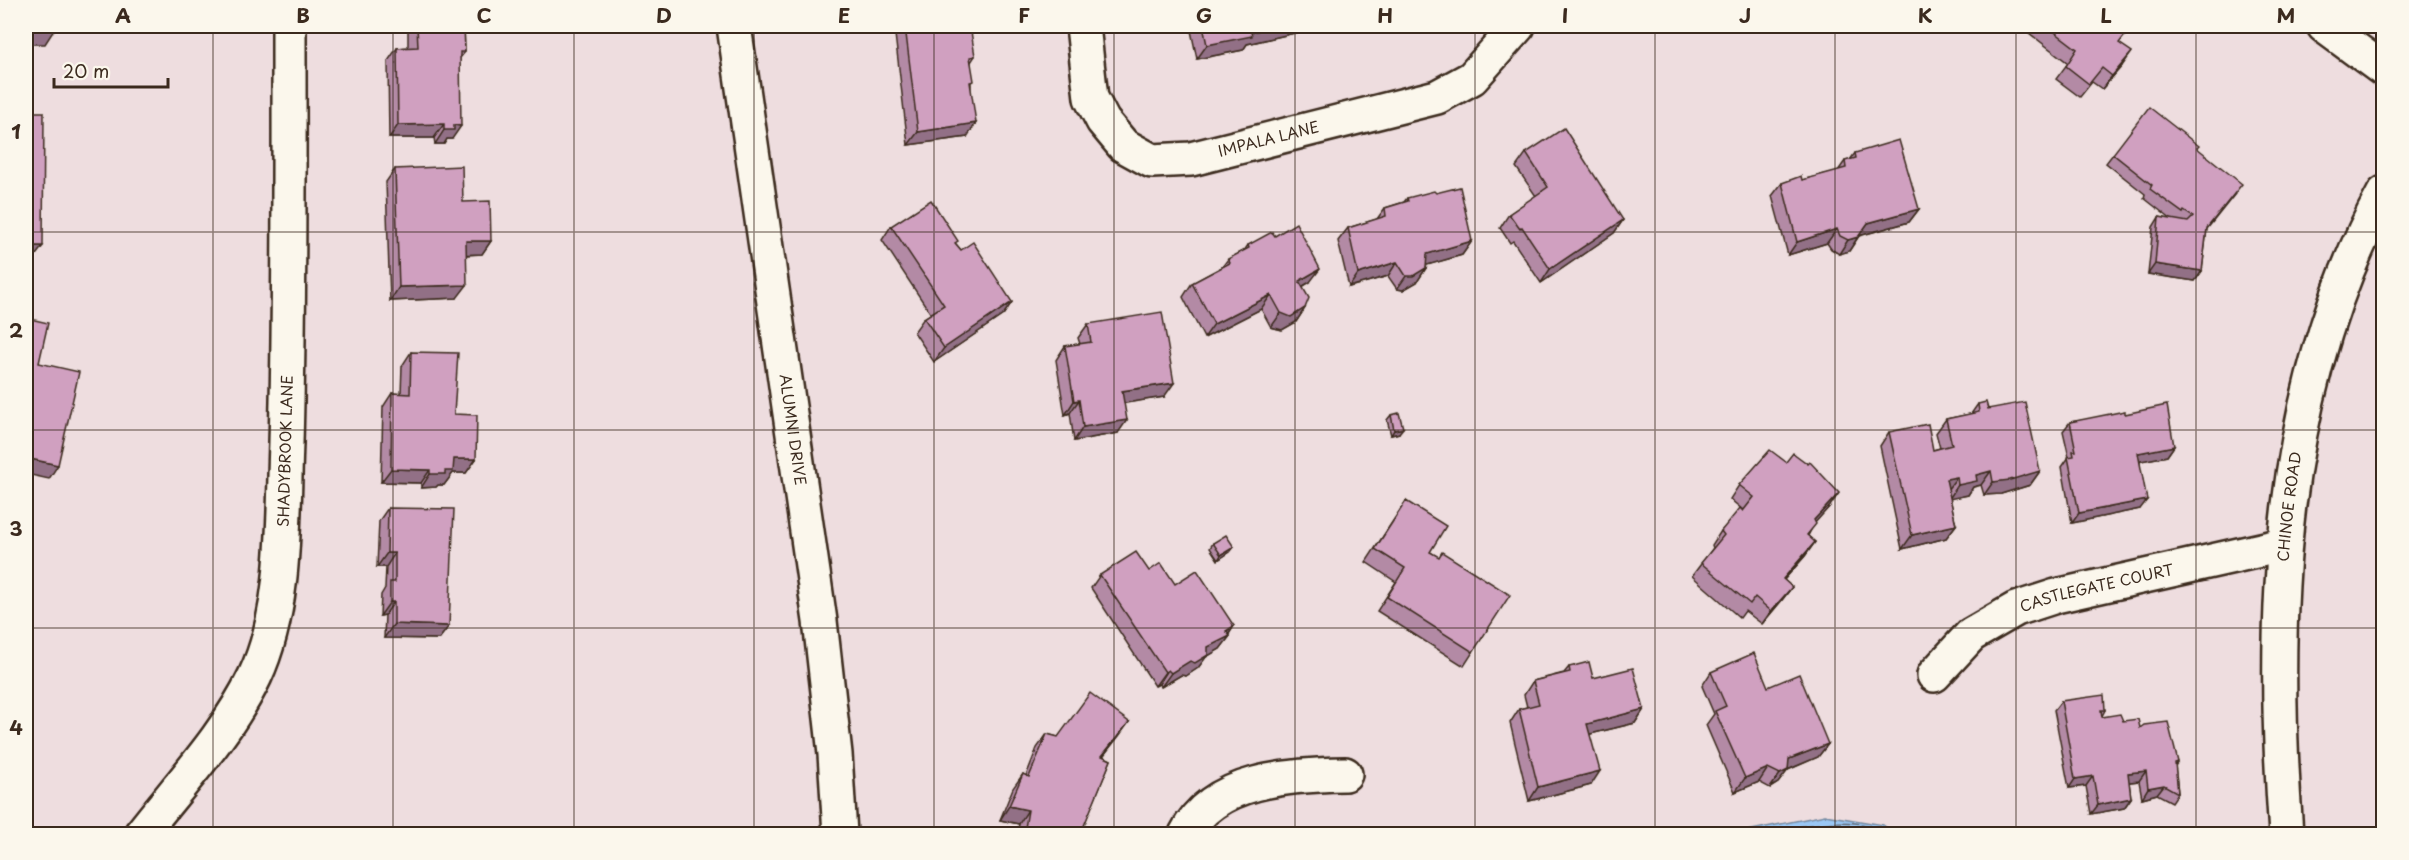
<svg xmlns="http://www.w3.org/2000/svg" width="2409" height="860" viewBox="0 0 2409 860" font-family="'Playpen Sans',sans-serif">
  <rect width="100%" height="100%" fill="#eedddf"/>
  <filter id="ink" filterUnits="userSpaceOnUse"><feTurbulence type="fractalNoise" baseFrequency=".0167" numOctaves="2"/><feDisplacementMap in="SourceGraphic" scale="12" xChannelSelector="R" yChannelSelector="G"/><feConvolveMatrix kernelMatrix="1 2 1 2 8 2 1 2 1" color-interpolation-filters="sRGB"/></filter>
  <g filter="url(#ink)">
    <polygon fill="#9ac7f4" stroke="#74889e" stroke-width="1.5" points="1825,815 1883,825 1895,834 1732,834"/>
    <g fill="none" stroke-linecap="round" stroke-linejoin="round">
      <g stroke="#616974" stroke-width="1.5">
        <path d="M1761,834C1794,828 1856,811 1885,834"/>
        <polyline points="1797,834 1826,828 1864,834"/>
      </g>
      <g stroke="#3b2a1e" stroke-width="38">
        <g id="street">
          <path id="s1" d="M1083,26L1091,98L1103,121L1123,145L1152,161L1191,159L1437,97L1472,78L1518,26"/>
          <polyline points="2324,26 2384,70"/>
          <path id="s2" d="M1934,675L1971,635L2016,609L2056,596L2283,545"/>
          <path id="s3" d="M141,834C179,785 228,733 255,676C287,608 283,517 286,443C290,304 289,165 289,26"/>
          <path d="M1186,834C1213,779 1292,775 1345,774"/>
        </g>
      </g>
      <g stroke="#3b2a1e" stroke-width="38">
        <g id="secondary">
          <path id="s4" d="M734,26L820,621L835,754L840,834"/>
          <path id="s5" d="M2286,834C2270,617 2277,389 2384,193"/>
        </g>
      </g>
      <use href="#street" stroke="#fbf7ec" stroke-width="33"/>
      <use href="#secondary" stroke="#fbf7ec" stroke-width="33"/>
    </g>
    <g fill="#b38aa5" stroke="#3b2a1e" stroke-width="1.5">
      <polygon points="408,26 464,26 465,52 460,58 452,139 447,139 444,144 435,144 434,138 389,138 388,61 397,48 408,47"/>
      <polygon points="894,26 965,26 975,56 971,62 971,85 967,137 908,145"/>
      <polygon points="1190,26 1314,26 1312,29 1247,44 1243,50 1197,59"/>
      <polygon points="2020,26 2132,26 2119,43 2122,66 2102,89 2092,82 2080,97 2056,79 2068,63"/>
      <polygon points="2197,149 2235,194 2207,229 2202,271 2195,281 2148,274 2153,227 2159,217 2172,220 2144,198 2145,194 2106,163 2113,154"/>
      <polygon points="1526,153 1623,220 1614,233 1541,283 1513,241 1510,243 1500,228 1509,214 1536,196 1516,167"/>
      <polygon points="1855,153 1919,209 1909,222 1859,236 1849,251 1839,254 1831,249 1827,243 1788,255 1772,196 1782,183 1802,180 1838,171 1845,161 1850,160"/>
      <polygon points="395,169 463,202 491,241 482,254 466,255 457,298 390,301 386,182"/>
      <polygon points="1407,198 1472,241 1462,255 1426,265 1426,268 1417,282 1403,290 1397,289 1388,276 1349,287 1338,241 1348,228 1377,219 1385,208 1404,202"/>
      <polygon points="891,226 956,244 961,250 1012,302 1003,315 934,362 914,332 924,318 931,314 882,240"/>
      <polygon points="1248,245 1310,282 1302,287 1305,308 1296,322 1282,330 1271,327 1261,309 1204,338 1183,297 1192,283 1222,267 1228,259 1244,251"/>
      <polygon points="1088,324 1164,397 1124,403 1118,433 1074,441 1070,413 1065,415 1056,360 1065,346 1080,344 1078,338"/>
      <polygon points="411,352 454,414 476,459 466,473 453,473 444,485 438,485 436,487 421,488 421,483 381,482 383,407 392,393 401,394 402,366"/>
      <polygon points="1978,404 1988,409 2040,471 2030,485 2001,494 1984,495 1981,485 1973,487 1968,495 1950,498 1956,525 1946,538 1902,549 1880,446 1889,432 1933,450 1940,448 1936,433 1946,419 1971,414"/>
      <polygon points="2125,414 2174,446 2167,456 2140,461 2140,509 2072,523 2062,467 2069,457 2063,431 2070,422"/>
      <polygon points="1391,415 1399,433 1391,435 1387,420"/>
      <polygon points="1739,485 1830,506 1815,522 1808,536 1815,542 1805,556 1784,580 1792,587 1782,600 1762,624 1745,611 1740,618 1692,576 1713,548 1712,545 1721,531 1743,510 1730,499"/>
      <polygon points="1406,501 1430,552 1438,557 1473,652 1464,666 1377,611 1396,582 1366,562"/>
      <polygon points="388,508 449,626 439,639 384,638 385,615 380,616 381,595 385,588 386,567 377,567 379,521"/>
      <polygon points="1213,543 1234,547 1230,552 1218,560 1210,548"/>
      <polygon points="1100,575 1175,584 1234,626 1229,634 1230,636 1220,649 1206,657 1198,668 1186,676 1181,675 1161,687 1159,684 1155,686 1091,588"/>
      <polygon points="1569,667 1593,678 1644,709 1635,723 1590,734 1591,785 1529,801 1510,723 1519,709 1527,707 1524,695 1533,681 1564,673"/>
      <polygon points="1711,672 1768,687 1828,744 1818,757 1788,770 1778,783 1770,788 1759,782 1735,792 1706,725 1714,714 1702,686"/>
      <polygon points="2061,701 2105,710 2102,716 2102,717 2123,721 2140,728 2178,762 2175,766 2178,793 2172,802 2157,794 2142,798 2139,781 2129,782 2131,798 2124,808 2091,814 2086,786 2069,788 2054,710"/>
      <polygon points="1129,722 1103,756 1111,760 1080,834 1017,834 1019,824 1000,820 1013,788 1023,774 1026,776 1037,748 1047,734 1058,737"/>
    </g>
    <g fill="#927086" stroke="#3b2a1e" stroke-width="1.5">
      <polygon points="1278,26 1314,26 1312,29 1247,44 1243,50 1197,59 1207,45 1251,32"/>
      <polygon points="26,30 54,30 45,44 26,44"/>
      <polygon points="2132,52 2122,66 2102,89 2112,76"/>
      <polygon points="976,123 967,137 908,145 918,132"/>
      <polygon points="444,124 434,138 389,138 398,125"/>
      <polygon points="454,125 461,126 452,139 447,139 444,144 435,144 444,130"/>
      <polygon points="1919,209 1909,222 1858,236 1868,223"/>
      <polygon points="1623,220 1614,233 1541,283 1550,269"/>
      <polygon points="1837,229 1827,243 1788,255 1797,242"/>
      <polygon points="1858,237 1849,251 1839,254 1848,240"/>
      <polygon points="466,241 491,241 482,254 456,255"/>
      <polygon points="1472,241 1462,255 1417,268 1427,254"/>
      <polygon points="26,246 43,246 33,259 26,259"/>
      <polygon points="1397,262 1388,276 1349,287 1358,274"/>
      <polygon points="2155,264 2202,271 2195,281 2148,274"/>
      <polygon points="1426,268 1417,282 1403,290 1397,289 1406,276"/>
      <polygon points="1320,269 1310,282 1289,294 1299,281"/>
      <polygon points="467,285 457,298 390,301 399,287"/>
      <polygon points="1271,295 1261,309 1204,338 1214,324"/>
      <polygon points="1012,302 1003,315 934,362 944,348"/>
      <polygon points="1305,308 1296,322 1282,330 1271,327 1281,313"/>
      <polygon points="1174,383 1164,397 1113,405 1122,391"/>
      <polygon points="1079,400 1070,413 1065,415 1074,401"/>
      <polygon points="1127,420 1118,433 1074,441 1083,427"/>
      <polygon points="1403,428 1399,433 1391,435 1394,430"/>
      <polygon points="2174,446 2167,456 2131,463 2138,453"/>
      <polygon points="26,458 58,465 49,479 26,474"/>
      <polygon points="454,459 476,459 466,473 453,473 444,485 438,485 436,487 421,488 430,474"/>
      <polygon points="391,469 430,470 421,483 381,482"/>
      <polygon points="1991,471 1981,485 1973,487 1968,495 1949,499 1958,485 1976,475"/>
      <polygon points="2040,471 2030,485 2001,494 1984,495 1993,482"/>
      <polygon points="1957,477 1947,490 1946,479"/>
      <polygon points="1839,493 1830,506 1805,534 1814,520"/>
      <polygon points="2147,500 2140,509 2072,523 2079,513"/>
      <polygon points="1956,525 1946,538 1902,549 1912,535"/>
      <polygon points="1815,542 1805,556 1773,592 1783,579"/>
      <polygon points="1234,547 1230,552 1218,560 1221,555"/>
      <polygon points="387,553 395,553 386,567 377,567"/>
      <polygon points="1792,587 1782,600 1762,624 1771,611"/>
      <polygon points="390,602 394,602 385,615 380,616"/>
      <polygon points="394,624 449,626 439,639 384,638"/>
      <polygon points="1234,626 1226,638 1230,636 1220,649 1206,657 1198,668 1186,676 1181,675 1161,687 1171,673 1208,647 1226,631"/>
      <polygon points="1168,670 1159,684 1155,686 1165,672"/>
      <polygon points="1644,709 1635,723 1578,737 1587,724"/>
      <polygon points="1129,722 1119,736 1092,770 1102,756"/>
      <polygon points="1828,744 1818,757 1780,773 1789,759"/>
      <polygon points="1768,768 1759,782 1735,792 1745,778"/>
      <polygon points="1788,770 1778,783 1770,788 1780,774"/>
      <polygon points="1600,771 1591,785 1529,801 1538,787"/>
      <polygon points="2146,771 2139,781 2121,783 2128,773"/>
      <polygon points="2093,776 2086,786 2069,788 2075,779"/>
      <polygon points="2164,785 2157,794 2142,798 2148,788"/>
      <polygon points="2131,798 2124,808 2091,814 2098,805"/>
      <polygon points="1009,806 1028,810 1019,824 1000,820"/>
    </g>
    <g fill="#d0a0c0" stroke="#3b2a1e" stroke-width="1.5">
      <rect x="26" y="26" width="28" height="4"/>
      <polygon points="417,26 464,26 465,52 460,52 461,126 454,125 454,130 444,130 444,124 398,125 397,48 418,47"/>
      <polygon points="905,26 965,26 966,27 970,26 975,56 970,57 974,81 970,82 976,123 918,132"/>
      <polygon points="1203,26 1278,26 1251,32 1252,36 1207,45"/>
      <polygon points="2047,26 2132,26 2119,43 2132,52 2112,76 2102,68 2089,84 2066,66 2077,49"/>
      <polygon points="2149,107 2199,146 2197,148 2242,184 2207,228 2202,271 2155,264 2159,217 2188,222 2193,217 2184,211 2183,213 2150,189 2152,185 2113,154"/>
      <polygon points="26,112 44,112 43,246 26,246"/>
      <polygon points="1564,128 1623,220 1550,269 1522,227 1520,229 1509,214 1548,187 1526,153"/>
      <polygon points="1899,140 1919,209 1868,223 1858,237 1848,240 1840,236 1837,229 1797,242 1782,183 1801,176 1802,180 1846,168 1845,161 1856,158 1855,153"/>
      <polygon points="462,166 463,202 490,201 491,241 466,241 467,285 399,287 395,169"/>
      <polygon points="1460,187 1472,241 1427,254 1426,268 1413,276 1406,276 1397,262 1358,274 1348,228 1386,216 1385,208 1408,201 1407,198 1434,191 1436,193"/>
      <polygon points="931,200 958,241 955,243 961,250 973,242 1012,302 944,348 924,318 944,305 891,226"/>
      <polygon points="1296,223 1320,269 1299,281 1309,298 1305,308 1291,317 1281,313 1271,295 1214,324 1192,283 1230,263 1228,259 1249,248 1248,245 1272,232 1275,236"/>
      <polygon points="1162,312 1174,383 1122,391 1127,420 1083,427 1079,400 1074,401 1065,346 1091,342 1088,324"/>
      <polygon points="26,318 48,323 39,363 79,372 58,465 26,458"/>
      <polygon points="411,352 458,353 454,414 477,415 476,459 454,459 453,471 445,471 445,474 430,474 430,470 391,469 392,393 410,394"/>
      <polygon points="1986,402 1988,409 2025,402 2040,471 2010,480 1993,482 1991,471 1976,475 1977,481 1958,485 1957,477 1946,479 1956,525 1912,535 1889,432 1928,424 1933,450 1952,445 1946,419 1979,412 1978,404"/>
      <polygon points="2167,405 2174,446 2138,453 2147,500 2079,513 2068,457 2074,456 2073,451 2076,451 2070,422 2125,411 2125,414"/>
      <polygon points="1399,413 1403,428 1394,430 1391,415"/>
      <polygon points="1770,450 1786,462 1793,453 1808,464 1810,462 1839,493 1814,520 1816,524 1807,535 1815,542 1783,579 1792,587 1771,611 1755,597 1750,604 1701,563 1724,535 1721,531 1740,508 1743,511 1754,497 1739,485"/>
      <polygon points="1406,501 1446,526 1430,552 1439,557 1442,552 1510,595 1473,652 1387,597 1405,568 1375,549"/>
      <polygon points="388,508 454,509 449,626 394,624 394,602 390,602 390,582 395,582 395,553 387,553"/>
      <polygon points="1226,535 1234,547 1221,555 1213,543"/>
      <polygon points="1136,552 1149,571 1161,563 1175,584 1197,570 1234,626 1226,631 1230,636 1208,647 1208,655 1195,663 1190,661 1171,673 1168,670 1165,672 1100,575"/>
      <polygon points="1754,653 1768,687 1799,674 1828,744 1789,759 1788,770 1780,774 1768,768 1745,778 1715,711 1726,706 1711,672"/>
      <polygon points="1589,662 1593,678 1633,668 1644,709 1587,724 1600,771 1538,787 1519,709 1539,704 1533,681 1570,672 1569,667"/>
      <polygon points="1090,693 1129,722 1102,756 1111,760 1081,833 1074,830 1072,834 1024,834 1028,810 1009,806 1023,774 1029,777 1047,734 1058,737"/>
      <polygon points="2104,695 2105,710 2101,710 2102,717 2120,714 2123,721 2138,719 2140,728 2144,725 2168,722 2178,762 2175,763 2178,793 2164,785 2148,788 2146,771 2128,773 2131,798 2098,805 2093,776 2075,779 2061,701"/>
      <polygon points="1978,828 1984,834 1971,834"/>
    </g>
  </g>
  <path fill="none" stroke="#3b2a1e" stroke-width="1.5" stroke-opacity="0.55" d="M213,26V834M393,26V834M574,26V834M754,26V834M934,26V834M1114,26V834M1295,26V834M1475,26V834M1655,26V834M1835,26V834M2016,26V834M2196,26V834M26,232H2384M26,430H2384M26,628H2384"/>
  <g text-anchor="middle" stroke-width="5" stroke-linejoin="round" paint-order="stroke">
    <g font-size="15" fill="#3b2a1e" stroke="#fbf7ec">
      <text dy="5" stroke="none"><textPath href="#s1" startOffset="282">IMPALA LANE</textPath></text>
      <text dy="5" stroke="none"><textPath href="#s4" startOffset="408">ALUMNI DRIVE</textPath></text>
      <text dy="5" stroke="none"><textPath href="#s3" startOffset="424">SHADYBROOK LANE</textPath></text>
      <text dy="5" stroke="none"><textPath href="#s5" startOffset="328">CHINOE ROAD</textPath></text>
      <text dy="5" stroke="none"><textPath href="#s2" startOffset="190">CASTLEGATE COURT</textPath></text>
    </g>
  </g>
  <rect width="2409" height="860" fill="none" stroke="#fbf7ec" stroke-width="66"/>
  <path d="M54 78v9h114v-9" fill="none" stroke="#3b2a1e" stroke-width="3"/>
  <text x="63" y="78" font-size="18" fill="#3b2a1e" stroke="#fbf7ec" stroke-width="4.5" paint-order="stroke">20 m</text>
  <rect x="33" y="33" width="2343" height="794" fill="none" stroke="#3b2a1e" stroke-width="2"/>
  <g font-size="20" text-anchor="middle" font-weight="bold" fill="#3b2a1e">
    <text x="123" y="23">A</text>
    <text x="303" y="23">B</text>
    <text x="484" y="23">C</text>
    <text x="664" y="23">D</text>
    <text x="844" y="23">E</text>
    <text x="1024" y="23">F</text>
    <text x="1204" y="23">G</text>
    <text x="1385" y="23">H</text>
    <text x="1565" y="23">I</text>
    <text x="1745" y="23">J</text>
    <text x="1925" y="23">K</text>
    <text x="2106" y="23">L</text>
    <text x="2286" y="23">M</text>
    <text x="16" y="139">1</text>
    <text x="16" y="338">2</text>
    <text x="16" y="536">3</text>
    <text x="16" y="735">4</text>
  </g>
</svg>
